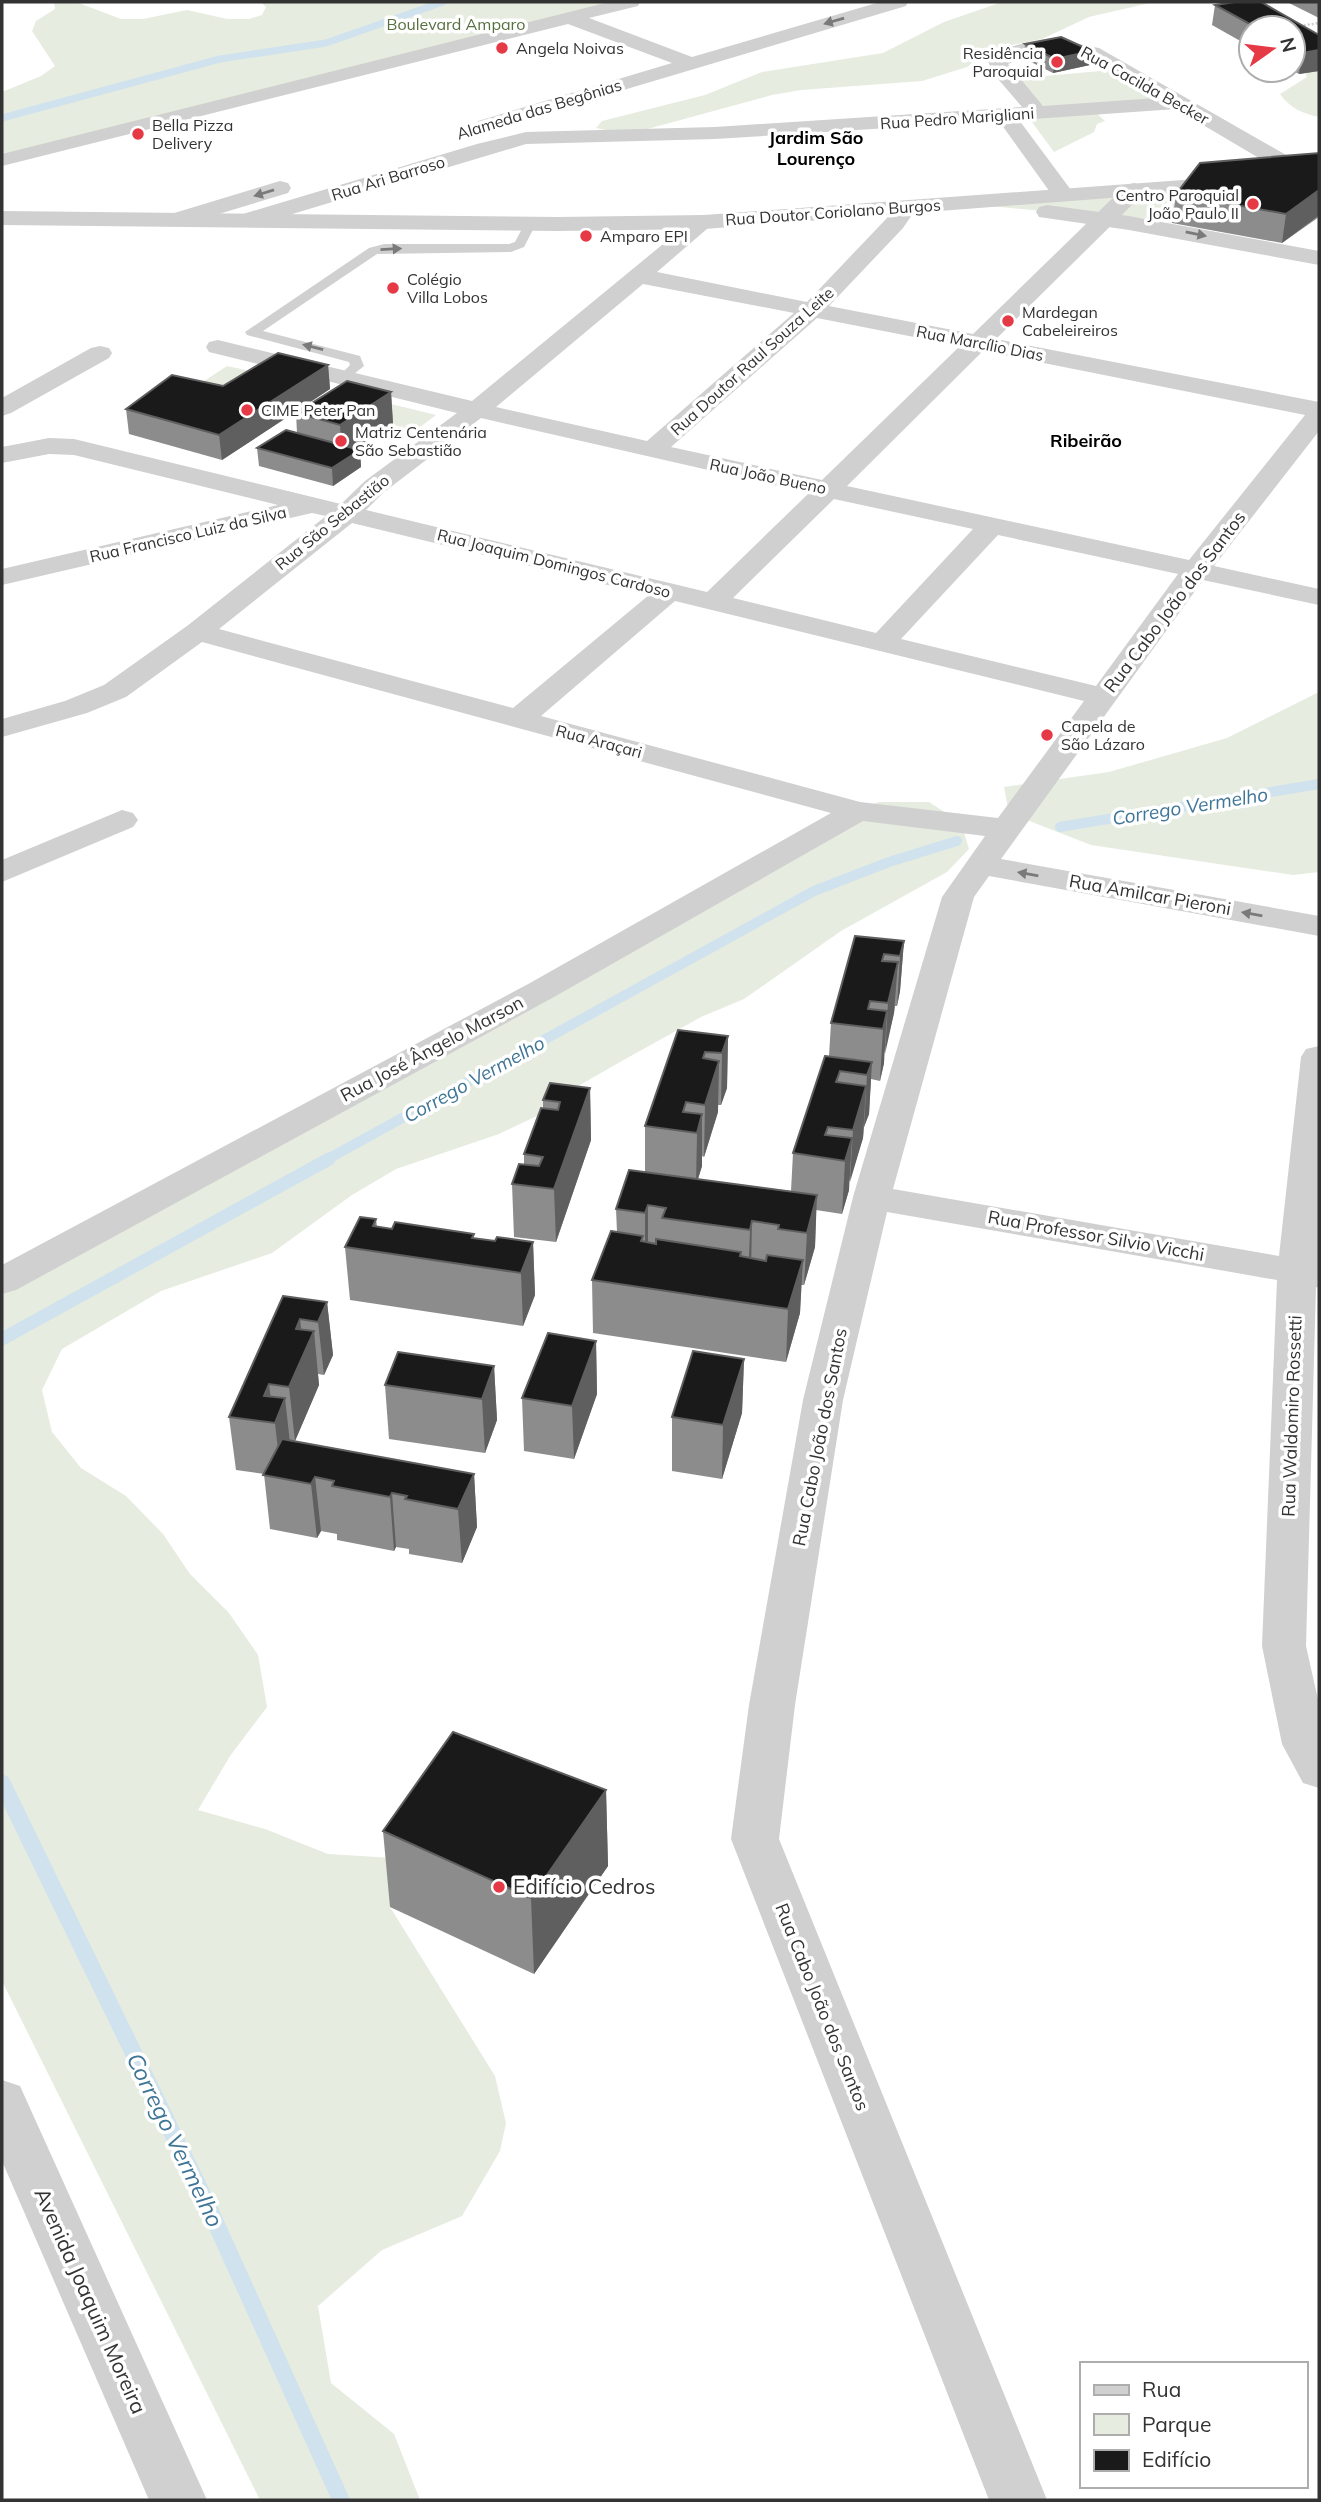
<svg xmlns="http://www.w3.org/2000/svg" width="1321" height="2502" viewBox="0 0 1321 2502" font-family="Mulish,sans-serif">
  <rect width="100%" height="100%" fill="#fff"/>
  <g fill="#e6ecdf">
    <polygon points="54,2 76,2 121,19 143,19 187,10 227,19 249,19 262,15 266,7 261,2 631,2 2,159 2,92 41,76 55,66 32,31 36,21 55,9"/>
    <polygon points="1002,2 1154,2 1089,17 1042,39 992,49 967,67 922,81 801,90 772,95 640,131 615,132 596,128 602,121 705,95 762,72 883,53 944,22"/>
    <path d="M1319,41V117C1303,114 1290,108 1280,94L1307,77L1302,66Z"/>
    <polygon points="1123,69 1177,101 1092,109 1105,121 1097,124 1094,132 1054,152 1026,114 1009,79"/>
    <polygon points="1130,191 1102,217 960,203"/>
    <polygon points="1197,191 1172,223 1119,215 1139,194"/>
    <polygon points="227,366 278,377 175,400"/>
    <polygon points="350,394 436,415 415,431 329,407"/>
    <polygon points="1319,692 1319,872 1293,875 1091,845 1009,813 1004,787 1109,772 1227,738"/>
    <polygon points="879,802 929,802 961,823 969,849 947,872 841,931 744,999 701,1017 620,1062 580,1085 545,1112 499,1134 396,1169 352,1195 272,1253 161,1291 62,1349 42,1390 52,1432 81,1468 126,1496 163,1534 190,1574 229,1613 258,1655 267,1707 230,1756 198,1810 265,1829 328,1854 393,1858 390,1907 495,2076 506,2123 500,2151 462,2216 382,2250 318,2306 331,2383 394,2434 420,2500 260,2500 2,1981 2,1293 511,999 840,815"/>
  </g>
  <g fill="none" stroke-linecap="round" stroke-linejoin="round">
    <polyline stroke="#cfe2ee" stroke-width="7" points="2,118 220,59 326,43 443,2"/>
    <g stroke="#cfe2ee" stroke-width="10">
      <polyline points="1060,827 1319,784"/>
      <polyline points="326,1160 814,891 889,862 957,841"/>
    </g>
    <polyline stroke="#cfe2ee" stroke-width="13" points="2,1339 329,1159"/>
    <polyline stroke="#cfe2ee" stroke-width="17" points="2,1783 208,2206 341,2500"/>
    <polyline stroke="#cdcdcd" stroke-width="2.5" stroke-dasharray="2 2" stroke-linecap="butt" points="1288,28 1319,23"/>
    <polygon fill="#d0d0d0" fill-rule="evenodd" points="530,220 536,224 524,247 511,252 377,254 263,331 360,356 364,366 344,382 337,378 350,365 349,362 247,335 245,332 369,248 384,244 509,244 515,242 526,221"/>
    <g fill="#d0d0d0" fill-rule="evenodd">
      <polygon points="609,2 640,2 638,6 589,18 692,57 880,2 908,2 906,6 485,131 478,129 475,125 478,121 672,63 568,24 2,166 2,154"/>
      <path d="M1056,40L1099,48L1314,171L1317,176L1314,181H1298L1176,109L1019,120L1074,194L1071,199H1055L999,121L715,139L526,144L259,224H243L240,219L243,214L477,144L526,132L715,127L1022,107L992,72L988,61C1002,44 1035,41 1056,40ZM1056,52L1085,56L1157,98L1043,106L1008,64L1032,54Z"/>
      <polygon points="280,181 288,183 291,188 288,193 179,226 171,224 168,219 171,214"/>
      <path d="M1134,183L1142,185L1145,190L1142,195L996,339L1319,402V431L1214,566L1319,589V605L1203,580L1001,859L1319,916V936L989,876L974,897L893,1189L1279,1256L1301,1057L1306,1049L1319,1046V1288L1316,1287L1306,1646L1319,1704V1788L1303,1783L1282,1744L1262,1646L1277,1280L887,1212L843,1400L795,1705L779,1839L1047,2500H989L731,1839L749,1705L803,1400L853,1197L942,897L985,836L863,821L554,997L16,1290L2,1294V1265L530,983L831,813L202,642L126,697L87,713L2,737V719L65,701L104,685L187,626L326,516L312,513L2,585V569L278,505L74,455L49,454L2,463V447L49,438L74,439L341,504L365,481L457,413L209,352L206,347L209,342L218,340L472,401L696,217H712L715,222L657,272L807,302L887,218L899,201H915L918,206L903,228L829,306L973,334L1126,185ZM643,284L794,313L647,441L496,407ZM817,318L960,346L822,480L671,447ZM983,351L1305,415L1189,560L847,486ZM481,418L809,493L707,592L366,510L383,493ZM834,499L973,529L876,633L733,598ZM352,523L649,595L513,708L219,629ZM998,535L1178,574L1096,686L901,639ZM675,601L1084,701L998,818L860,802L541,716Z"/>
      <polygon points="100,346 109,348 112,353 109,358 11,413 2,416 2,398 91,348"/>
      <polygon points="122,810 133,813 138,820 133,827 2,882 2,860"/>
      <polygon points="2,2080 20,2086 207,2500 149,2500 2,2161"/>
    </g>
    <g fill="#d0d0d0" fill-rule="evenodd">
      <polygon points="1319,170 1319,182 704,229 558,231 2,225 2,211 558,217 704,215"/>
      <polygon points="1047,205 1129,216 1319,251 1319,265 1129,230 1039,217 1036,212 1039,207"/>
    </g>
  </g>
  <g fill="#8c8c8c">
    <polygon points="1289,2 1319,2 1319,18 1289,3"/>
    <polygon points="1215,5 1319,35 1319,71 1299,74 1292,70 1293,70 1293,28 1251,28 1251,47 1212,25"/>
    <polygon points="1025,44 1090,65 1053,73 1023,58"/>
    <polygon points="1319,153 1319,217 1282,243 1172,223 1176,194"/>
    <polygon points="328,365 330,389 222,460 129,434 126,409 223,386"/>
    <polygon points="391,392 393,424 355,449 360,450 361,467 333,486 259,466 257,448 297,433 296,413"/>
    <polygon points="855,936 904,941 900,991 897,1006 895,1006 894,1013 884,1054 884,1063 880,1081 871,1079 869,1114 864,1127 863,1138 849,1182 849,1190 842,1214 816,1210 815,1247 804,1285 801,1285 800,1313 786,1362 593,1333 592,1280 617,1232 616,1209 645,1172 645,1126 678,1030 728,1036 727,1088 721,1105 718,1105 718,1112 704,1157 702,1156 702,1166 698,1179 791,1191 793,1153 829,1056 831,1023"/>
    <polygon points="590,1088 591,1140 556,1242 514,1237 512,1184 524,1164 524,1154 543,1108 543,1100"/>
    <polygon points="376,1219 377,1227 495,1241 533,1242 535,1295 523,1326 350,1300 345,1247"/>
    <polygon points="283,1296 327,1302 333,1355 324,1375 318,1374 319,1385 295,1441 290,1440 474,1474 477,1527 462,1563 409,1554 409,1549 396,1547 394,1551 337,1540 337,1534 321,1531 317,1538 270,1529 264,1474 236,1470 229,1417"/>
    <polygon points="596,1341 597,1394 574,1459 524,1451 522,1398"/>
    <polygon points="744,1359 742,1413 722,1479 672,1471 672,1417"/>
    <polygon points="494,1366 497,1420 485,1453 389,1439 385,1385"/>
    <polygon points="606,1790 608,1866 534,1974 390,1907 383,1831"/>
  </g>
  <g fill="#5f5f5f">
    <polygon points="1319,50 1319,71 1299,74 1302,53"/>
    <polygon points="1092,51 1090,65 1053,73 1055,59"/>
    <polygon points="1319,190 1318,216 1282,243 1286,214"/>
    <polygon points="328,365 330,389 222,460 219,435"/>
    <polygon points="391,392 393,424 342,457 340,425"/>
    <polygon points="360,450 361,467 333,486 332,468"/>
    <polygon points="904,941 900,991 897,1006 900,956"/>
    <polygon points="898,962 894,1013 885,1054 888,1003"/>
    <polygon points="887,1011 884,1063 880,1081 883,1029"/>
    <polygon points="728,1036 727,1088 721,1105 722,1053"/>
    <polygon points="719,1061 718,1112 704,1157 705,1105"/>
    <polygon points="872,1062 869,1114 864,1127 867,1075"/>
    <polygon points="866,1086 863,1138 850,1182 853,1130"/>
    <polygon points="590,1088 591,1140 556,1242 554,1189"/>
    <polygon points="702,1114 702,1166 696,1185 697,1133"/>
    <polygon points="852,1138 849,1190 842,1214 845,1161"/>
    <polygon points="817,1195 815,1247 804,1285 807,1233"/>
    <polygon points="648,1205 648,1258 645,1266 645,1213"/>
    <polygon points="752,1221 751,1273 748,1282 750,1230"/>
    <polygon points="533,1242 535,1295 523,1326 521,1273"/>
    <polygon points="803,1260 800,1313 786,1362 788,1309"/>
    <polygon points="327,1302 333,1355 324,1375 318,1322"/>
    <polygon points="300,1319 304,1354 314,1331 319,1385 295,1441 289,1387 296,1329"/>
    <polygon points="596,1341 597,1394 574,1459 572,1406"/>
    <polygon points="744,1359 742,1413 722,1479 723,1425"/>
    <polygon points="494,1366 497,1420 485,1453 482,1399"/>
    <polygon points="269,1384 274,1423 264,1396"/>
    <polygon points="285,1398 291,1452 281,1477 275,1423"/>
    <polygon points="474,1474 477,1527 462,1563 458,1509"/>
    <polygon points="315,1477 321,1531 317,1538 311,1484"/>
    <polygon points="392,1493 396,1547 394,1551 390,1497"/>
    <polygon points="606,1790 608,1866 534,1974 531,1898"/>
  </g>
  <g fill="#1a1a1a" stroke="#5f5f5f" stroke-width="2">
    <polygon points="1235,2 1261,2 1319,35 1319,50 1302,53 1293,48 1293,28 1257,28 1215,5"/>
    <polygon points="1061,37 1092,51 1055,59 1025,44"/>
    <polygon points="1319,153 1319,190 1286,214 1176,194 1200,163"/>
    <polygon points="278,353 328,365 219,435 126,409 172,375 223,386"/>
    <polygon points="347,381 391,392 340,425 296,413"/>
    <polygon points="286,430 360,450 332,468 257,448"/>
    <polygon points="855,936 904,941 900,956 884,954 882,961 898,962 888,1003 870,1001 868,1009 887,1011 883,1029 831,1023"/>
    <polygon points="678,1030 728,1036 722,1053 705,1052 703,1058 719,1061 705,1105 686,1102 683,1112 702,1114 697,1133 645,1126"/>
    <polygon points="825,1056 872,1062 867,1075 840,1071 836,1082 866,1086 853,1130 828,1127 825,1135 852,1138 845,1161 793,1153"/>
    <polygon points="550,1083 590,1088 554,1189 512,1184 519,1164 539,1166 543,1157 524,1154 541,1108 558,1110 560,1102 543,1100"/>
    <polygon points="629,1170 817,1195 807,1233 778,1229 779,1225 752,1221 750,1230 662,1218 666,1208 648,1205 645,1213 616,1209"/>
    <polygon points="360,1217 376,1219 373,1226 392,1229 395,1222 474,1234 472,1238 495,1241 497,1237 533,1242 521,1273 345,1247"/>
    <polygon points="611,1231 643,1236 641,1241 656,1244 656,1239 741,1252 740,1256 766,1261 767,1255 803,1260 788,1309 592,1280"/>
    <polygon points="283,1296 327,1302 318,1322 300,1319 296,1329 314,1331 289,1387 269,1384 264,1396 285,1398 275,1423 229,1417"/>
    <polygon points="548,1333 596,1341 572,1406 522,1398"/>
    <polygon points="693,1351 744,1359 723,1425 672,1417"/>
    <polygon points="398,1352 494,1366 482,1399 385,1385"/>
    <polygon points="282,1439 474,1474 458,1509 405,1499 407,1496 392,1493 390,1497 332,1486 334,1481 315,1477 311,1484 263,1475"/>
    <polygon points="453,1732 606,1790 531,1898 383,1831"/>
  </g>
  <defs><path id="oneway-solid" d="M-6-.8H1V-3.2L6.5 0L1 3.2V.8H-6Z" transform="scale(1.75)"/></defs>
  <g fill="#7a7a7a">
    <use href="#oneway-solid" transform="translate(834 21) rotate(164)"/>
    <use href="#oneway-solid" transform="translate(264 193) rotate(163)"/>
    <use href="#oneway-solid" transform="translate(1196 234) rotate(11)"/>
    <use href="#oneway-solid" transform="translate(391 249) rotate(-3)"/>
    <use href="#oneway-solid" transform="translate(313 347) rotate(-166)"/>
    <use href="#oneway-solid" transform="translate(1028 874) rotate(-170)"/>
    <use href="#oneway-solid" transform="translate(1252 914) rotate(-170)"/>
  </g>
  <g fill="#e63946" stroke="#fff" stroke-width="2.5">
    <circle cx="502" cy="48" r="7"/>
    <circle cx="1057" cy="62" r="7"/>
    <circle cx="138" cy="134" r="7"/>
    <circle cx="1253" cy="204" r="7"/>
    <circle cx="586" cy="236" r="7"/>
    <circle cx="393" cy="288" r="7"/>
    <circle cx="1008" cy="321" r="7"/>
    <circle cx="247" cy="410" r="7"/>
    <circle cx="341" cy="441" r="7"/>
    <circle cx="1047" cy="735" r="7"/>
    <circle cx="499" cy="1887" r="7"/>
  </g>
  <g text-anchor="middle" stroke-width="7" stroke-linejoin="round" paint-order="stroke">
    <g font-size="16" fill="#56703f" stroke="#fff">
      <text x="456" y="30">Boulevard Amparo</text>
    </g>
    <g font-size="16" fill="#333" stroke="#fff" text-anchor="start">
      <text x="516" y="54">Angela Noivas</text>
      <text x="1043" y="59" text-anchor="end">Residência<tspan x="1043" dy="18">Paroquial</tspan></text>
      <text x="152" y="131">Bella Pizza<tspan x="152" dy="18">Delivery</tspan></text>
      <text x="1239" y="201" text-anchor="end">Centro Paroquial<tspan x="1239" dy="18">João Paulo II</tspan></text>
      <text x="600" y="242">Amparo EPI</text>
      <text x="407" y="285">Colégio<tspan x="407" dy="18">Villa Lobos</tspan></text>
      <text x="1022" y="318">Mardegan<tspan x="1022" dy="18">Cabeleireiros</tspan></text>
      <text x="261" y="416">CIME Peter Pan</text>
      <text x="355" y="438">Matriz Centenária<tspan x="355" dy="18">São Sebastião</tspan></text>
      <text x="1061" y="732">Capela de<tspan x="1061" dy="18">São Lázaro</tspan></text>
    </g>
    <g font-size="16" fill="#333" stroke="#fff">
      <text transform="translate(1145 85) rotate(29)" y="6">Rua Cacilda Becker</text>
      <text transform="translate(539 109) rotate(-17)" y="6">Alameda das Begônias</text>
      <text transform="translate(957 118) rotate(-4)" y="6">Rua Pedro Marigliani</text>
      <text transform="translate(388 178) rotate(-17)" y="6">Rua Ari Barroso</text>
      <text transform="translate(833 212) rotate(-4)" y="6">Rua Doutor Coriolano Burgos</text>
      <text transform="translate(980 343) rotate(11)" y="6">Rua Marcílio Dias</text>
      <text transform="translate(752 361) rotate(-42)" y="6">Rua Doutor Raul Souza Leite</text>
      <text transform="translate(768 476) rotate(12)" y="6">Rua João Bueno</text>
      <text transform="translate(332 522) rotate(-39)" y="6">Rua São Sebastião</text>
      <text transform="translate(188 534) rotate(-13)" y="6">Rua Francisco Luiz da Silva</text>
      <text transform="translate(554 563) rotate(14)" y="6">Rua Joaquim Domingos Cardoso</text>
      <text transform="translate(599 741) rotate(15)" y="6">Rua Araçari</text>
    </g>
    <g font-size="18" font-weight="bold" fill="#000" stroke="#fff">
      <text x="816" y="144">Jardim São<tspan x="816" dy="21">Lourenço</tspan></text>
      <text x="1086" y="447">Ribeirão</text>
    </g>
    <g font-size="18" fill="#333" stroke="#fff">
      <text transform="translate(1175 602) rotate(-53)" y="6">Rua Cabo João dos Santos</text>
      <text transform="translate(1150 895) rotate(10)" y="6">Rua Amilcar Pieroni</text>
      <text transform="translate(432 1049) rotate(-28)" y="6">Rua José Ângelo Marson</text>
      <text transform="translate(1096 1236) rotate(10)" y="6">Rua Professor Silvio Vicchi</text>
      <text transform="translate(1292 1416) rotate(-88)" y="6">Rua Waldomiro Rossetti</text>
      <text transform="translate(820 1437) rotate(-79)" y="6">Rua Cabo João dos Santos</text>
      <text transform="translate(822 2007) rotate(68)" y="6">Rua Cabo João dos Santos</text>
    </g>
    <g font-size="19" font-style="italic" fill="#3f7597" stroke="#fff">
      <text transform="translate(1190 806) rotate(-9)" y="7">Corrego Vermelho</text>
      <text transform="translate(474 1079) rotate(-29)" y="7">Corrego Vermelho</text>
    </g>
    <g font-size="21" fill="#333" stroke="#fff" text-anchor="start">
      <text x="513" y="1894">Edifício Cedros</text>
    </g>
    <g font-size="21" fill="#333" stroke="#fff">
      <text transform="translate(90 2301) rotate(66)" y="7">Avenida Joaquim Moreira</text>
    </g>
    <g font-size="23" font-style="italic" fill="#3f7597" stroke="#fff">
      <text transform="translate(175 2140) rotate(64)" y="8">Corrego Vermelho</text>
    </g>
  </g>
  <rect width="1321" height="2502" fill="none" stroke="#333333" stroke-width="7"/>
  <rect x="1080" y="2362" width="228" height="126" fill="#ffffff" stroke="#adadad" stroke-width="2"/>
  <rect x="1094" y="2385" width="35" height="10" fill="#d0d0d0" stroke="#adadad" stroke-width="2"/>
  <text x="1142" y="2397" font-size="21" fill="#333333">Rua</text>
  <rect x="1094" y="2414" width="35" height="21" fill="#e6ecdf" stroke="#adadad" stroke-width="2"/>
  <text x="1142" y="2432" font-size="21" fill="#333333">Parque</text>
  <rect x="1094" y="2450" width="35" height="21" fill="#1a1a1a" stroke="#adadad" stroke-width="2"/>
  <text x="1142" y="2467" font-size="21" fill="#333333">Edifício</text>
  <g transform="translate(1272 49) rotate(76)"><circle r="33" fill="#ffffff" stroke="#adadad" stroke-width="2"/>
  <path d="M0-5L12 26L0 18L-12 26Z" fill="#e63946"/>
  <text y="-10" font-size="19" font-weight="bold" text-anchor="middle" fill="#333333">N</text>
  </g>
</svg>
